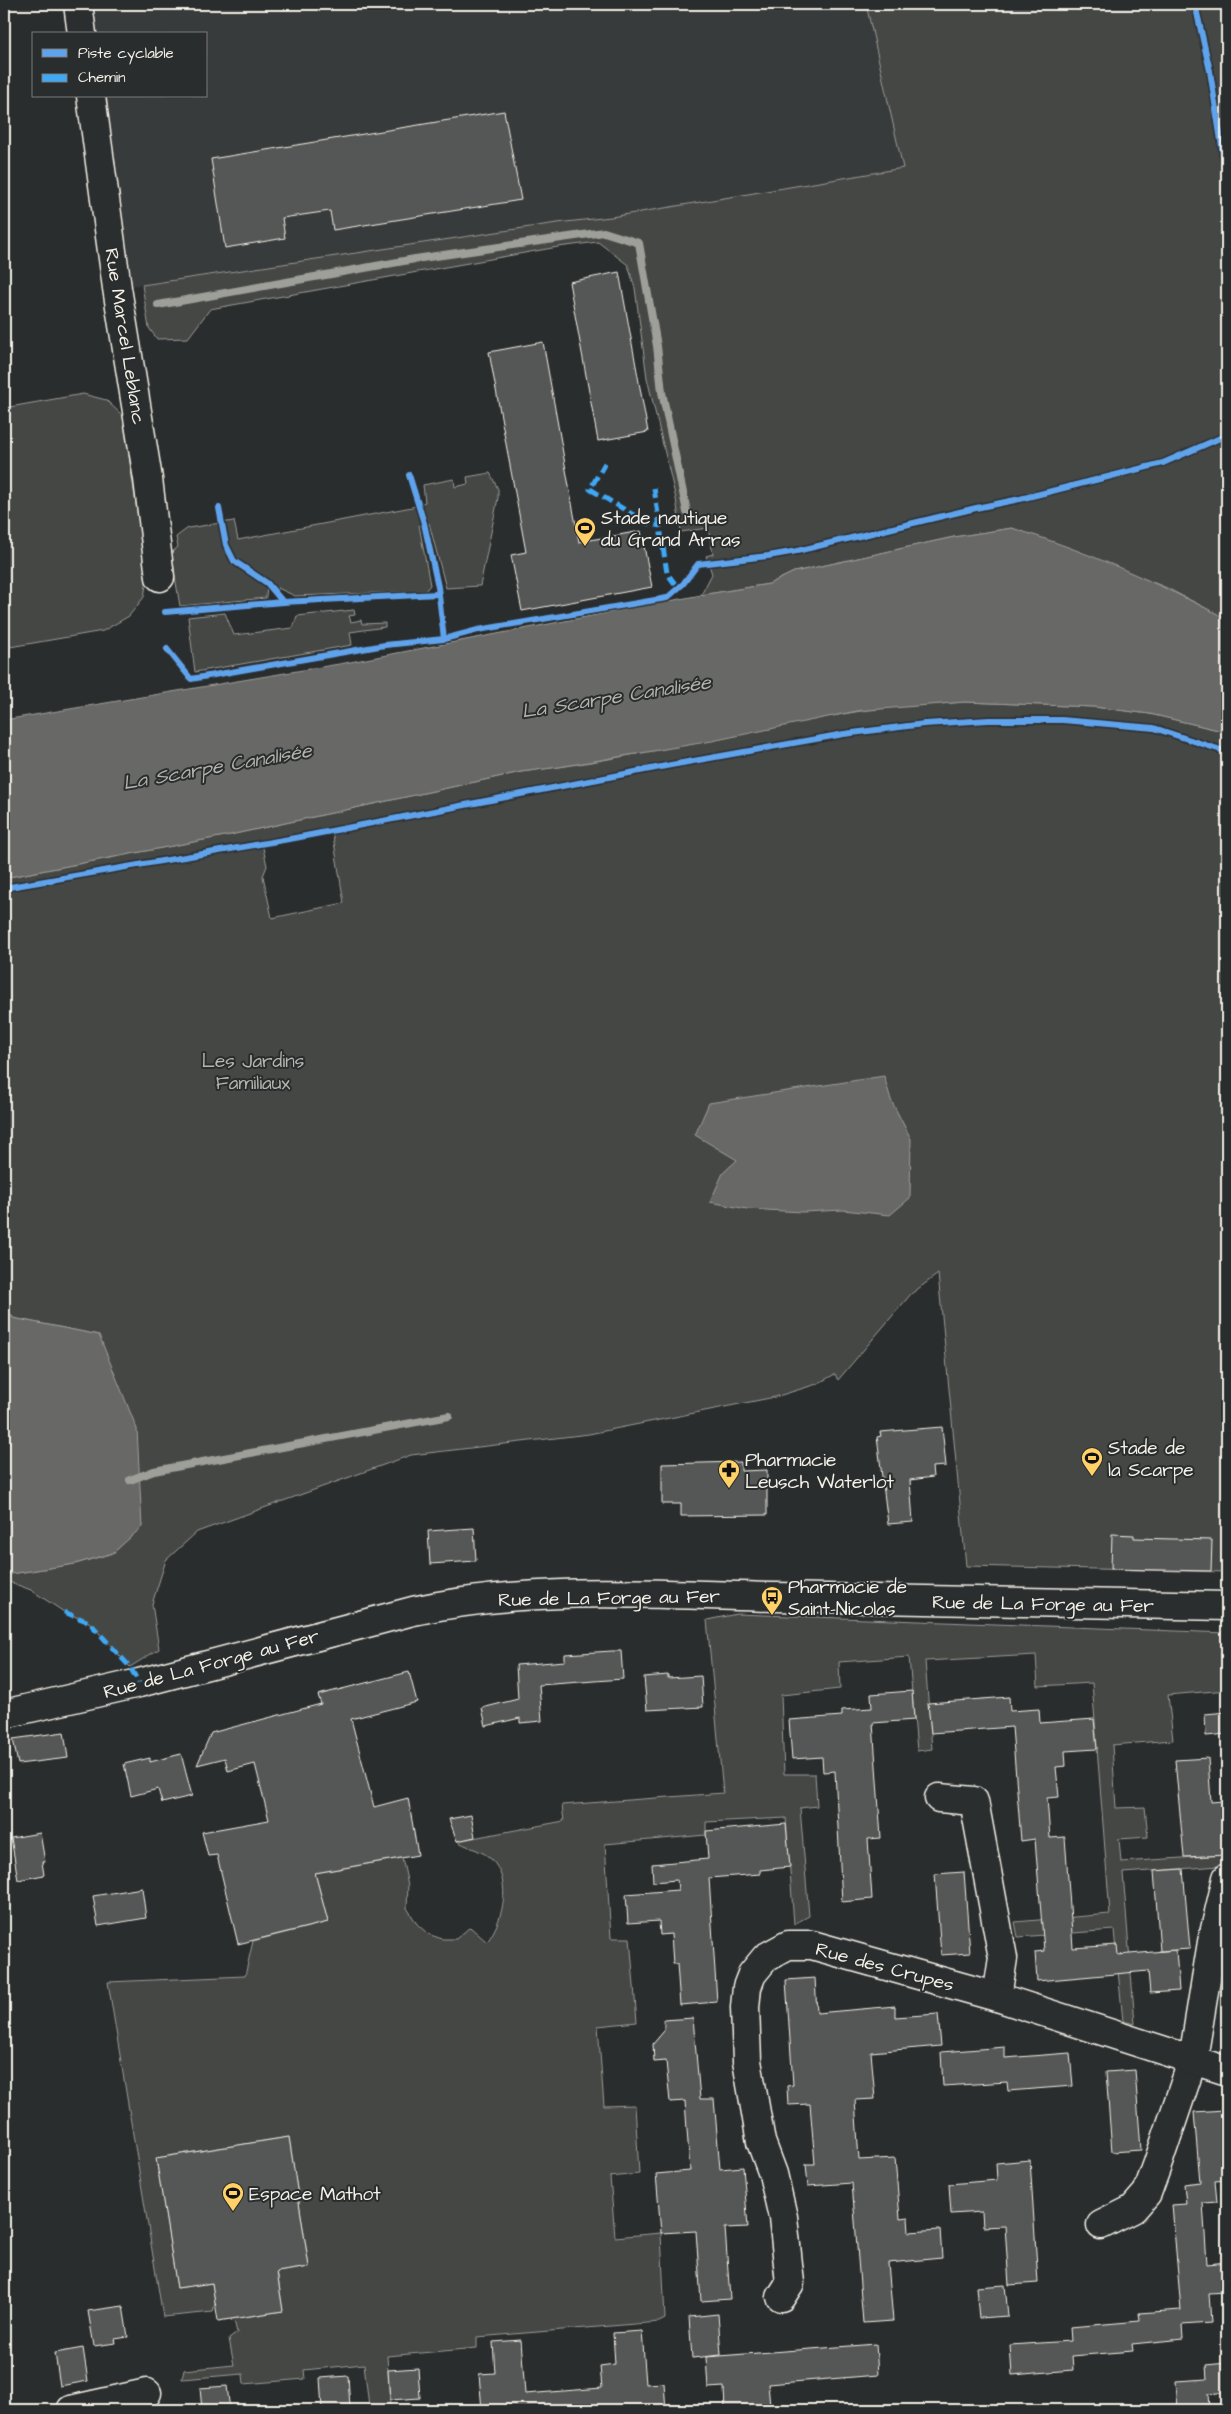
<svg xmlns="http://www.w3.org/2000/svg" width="1231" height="2414" viewBox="0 0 1231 2414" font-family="'Architects Daughter',sans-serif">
  <rect width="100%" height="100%" fill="#2a2d2e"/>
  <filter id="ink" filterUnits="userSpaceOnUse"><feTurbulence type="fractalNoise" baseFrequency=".02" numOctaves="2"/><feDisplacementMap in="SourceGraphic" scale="10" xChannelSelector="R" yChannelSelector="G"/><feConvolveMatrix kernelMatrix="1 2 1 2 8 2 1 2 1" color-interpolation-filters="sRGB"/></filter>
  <g filter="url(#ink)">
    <polygon fill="#373a3a" points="4,4 866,4 904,168 611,217 557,223 117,288 91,96 206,96 206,34 82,34 78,7 4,9"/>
    <g fill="#444645" stroke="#9c9c96" fill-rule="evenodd">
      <polygon points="866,4 1227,4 1227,619 1165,587 1012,528 954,537 794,572 769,584 701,595 712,574 706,556 713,554 708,528 681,532 676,499 647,378 635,288 628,265 598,242 558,247 210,309 188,338 157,339 149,328 142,285 557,223 611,217 903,168"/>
      <polygon points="83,394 106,400 123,416 147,579 144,597 129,616 103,631 4,648 4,408"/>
      <polygon points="490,473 498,489 498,498 480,586 446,588 429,523 419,525 430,585 425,591 295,596 267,583 266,598 180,606 171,553 178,547 176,537 188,528 234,521 238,540 412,507 425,502 423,485 454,479 455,487 468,484 467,477"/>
      <polygon points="354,610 355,615 349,616 351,622 361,620 362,624 385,623 385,627 350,632 352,645 195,672 188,617 225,613 234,635 293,628 297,616"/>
      <path d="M965,702L1094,707L1150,714L1227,732V1572L966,1566L938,1274L911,1294L838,1380L835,1374L817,1384L775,1397L589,1434L411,1455L197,1532L166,1560L152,1604L159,1649L130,1667L89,1622L64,1612L31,1590L4,1580V1575L75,1564L113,1553L142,1526L99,1335L13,1318L4,1305V878L230,835L521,772C634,759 743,730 855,712C891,706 929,705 965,702ZM332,830L344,903L272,918L263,876L267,866L262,843Z"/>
      <path d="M737,1614L1227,1633V1690L1168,1695L1173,1740L1112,1745L1116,1808L1145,1807L1148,1837L1119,1839L1121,1862L1227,1855L1220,1866L1123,1873L1135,2024L1123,2021L1114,1930L1018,1937L1015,1922L1110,1914L1092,1683L1038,1686L1036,1655L925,1661L932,1749L917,1751L909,1657L839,1662L840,1689L781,1695L784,1774H815L817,1806L800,1808L809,1916L794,1924L786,1818L706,1822V1835L605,1844L611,1938H630L637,2022L598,2026L604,2106L635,2105L639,2174L610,2177L615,2237L661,2233L665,2319L659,2322L477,2337V2348L387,2356L390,2405L369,2406L364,2364L304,2370L305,2379L244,2384L243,2374L182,2379L184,2370L234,2365L229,2339L237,2333L235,2324L230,2319L283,2311L277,2272L309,2267L289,2137L156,2158L177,2288L212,2283L215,2302L213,2312L163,2317L108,1982L245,1976L253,1941L328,1922L315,1873L402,1858L408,1885L407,1908L417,1924L428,1934L442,1939H456L470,1927L487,1942C505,1918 514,1874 485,1854C476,1849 465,1846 457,1841L564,1821L562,1805L723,1793L707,1620Z"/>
    </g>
    <g fill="#676866" stroke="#9f9f9a">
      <path d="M1012,528C1087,551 1158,583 1227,619V732L1150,714L1094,707L965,702L857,711L712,741L559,767L521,772L230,835L4,878V720L345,663L701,595L769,584L794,572L954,537Z"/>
      <polygon points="884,1076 891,1100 911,1139 910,1198 890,1215 843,1210 803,1212 747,1209 710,1202 723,1173 737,1160 695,1135 709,1103"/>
      <polygon points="4,1305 13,1318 99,1335 137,1429 142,1527 113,1553 75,1564 4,1575"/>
    </g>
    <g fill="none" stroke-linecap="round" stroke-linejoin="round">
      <g stroke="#9f9f9a" stroke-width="8">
        <polyline points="158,305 415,259 604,232 639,243 657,346 662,392 687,512"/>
        <polyline points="130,1480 154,1471 449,1416"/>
      </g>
    </g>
    <g fill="#555756" stroke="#f4f1e8">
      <polygon points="504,111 521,200 333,230 330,211 282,218 285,238 225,248 211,159"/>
      <polygon points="619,272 648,432 598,441 569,282"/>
      <polygon points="543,342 579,542 641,531 652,587 522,611 511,555 526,552 489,352"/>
      <polygon points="942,1427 946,1466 932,1467 933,1477 910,1480 913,1522 888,1524 877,1437 881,1436 880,1432"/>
      <polygon points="741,1462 741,1471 767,1470 767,1515 681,1516 681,1504 662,1504 662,1464"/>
      <polygon points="474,1528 476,1561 430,1564 428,1531"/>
      <polygon points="1112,1534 1134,1535 1134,1538 1212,1540 1211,1571 1111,1569"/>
      <polygon points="612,1651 621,1651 623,1679 539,1685 542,1721 520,1723 520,1718 486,1726 482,1708 518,1699 516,1665 565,1661 565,1654"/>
      <polygon points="409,1672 417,1702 351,1719 374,1807 408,1798 418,1855 315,1873 328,1922 238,1944 217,1855 208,1856 202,1832 269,1820 255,1764 228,1771 225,1758 197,1765 211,1733 321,1704 318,1695"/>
      <polygon points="668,1675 668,1678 701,1676 703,1707 647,1710 644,1677"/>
      <polygon points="912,1691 914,1720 873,1723 881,1838 868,1839 872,1899 842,1902 835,1771 823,1772 822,1757 792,1759 789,1720 842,1716 842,1710 872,1708 871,1694"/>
      <polygon points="1009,1697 1010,1711 1039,1709 1040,1723 1094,1719 1097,1749 1065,1751 1066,1766 1056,1767 1059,1797 1047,1798 1050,1838 1065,1837 1073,1948 1117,1945 1118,1955 1176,1950 1179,1991 1150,1993 1148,1971 1037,1981 1035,1952 1044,1951 1035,1839 1021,1841 1012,1727 931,1733 928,1703"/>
      <polygon points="1227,1712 1227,1734 1206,1736 1205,1714"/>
      <polygon points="64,1732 68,1758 18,1764 13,1739"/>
      <polygon points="181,1754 192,1796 162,1803 158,1789 131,1796 124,1764 150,1758 150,1762"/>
      <polygon points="1208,1758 1211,1802 1223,1801 1226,1855 1184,1857 1175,1760"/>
      <polygon points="471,1815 475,1837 457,1841 449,1819"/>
      <polygon points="786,1824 790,1867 760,1870 760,1874 709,1878 717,2002 680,2005 677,1964 673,1964 671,1934 660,1935 659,1921 628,1923 626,1894 678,1890 677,1880 653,1882 652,1864 708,1859 706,1831"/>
      <polygon points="40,1833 45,1862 42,1862 44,1875 18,1880 11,1838"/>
      <polygon points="1183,1869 1190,1949 1160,1951 1154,1871"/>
      <polygon points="964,1872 970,1953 941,1955 935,1874"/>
      <polygon points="142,1888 146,1918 98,1926 93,1896"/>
      <polygon points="815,1978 817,2013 895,2006 895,2017 938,2014 941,2046 871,2052 875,2099 855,2100 859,2160 895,2158 900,2219 908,2218 909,2232 940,2230 942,2258 888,2263 893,2321 863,2323 852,2183 808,2186 806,2164 815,2164 810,2104 788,2105 787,2086 793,2085 786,1980"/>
      <polygon points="693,2018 700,2099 714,2099 720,2169 743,2167 748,2227 725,2228 730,2299 701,2301 696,2231 661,2233 656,2174 690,2171 685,2101 670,2102 666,2061 654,2062 653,2044 664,2031 664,2020"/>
      <polygon points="1005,2047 1005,2058 1070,2053 1073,2086 1008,2091 1007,2082 943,2086 941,2052"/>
      <polygon points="1135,2070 1141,2150 1112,2152 1106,2072"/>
      <polygon points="1224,2110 1227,2180 1215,2181 1217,2202 1203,2203 1207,2264 1227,2262 1227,2292 1209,2293 1211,2323 1182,2325 1183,2339 1132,2344 1133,2351 1072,2356 1073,2370 1012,2375 1010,2345 1071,2341 1070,2327 1140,2321 1139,2313 1181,2310 1172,2205 1186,2204 1184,2184 1200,2182 1194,2112"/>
      <polygon points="289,2137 309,2267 277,2272 283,2311 218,2321 212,2283 177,2288 156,2158"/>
      <polygon points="1030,2160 1038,2283 1009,2285 1005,2226 983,2227 982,2212 951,2214 949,2184 997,2180 996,2163"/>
      <polygon points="1005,2285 1008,2316 979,2318 976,2287"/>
      <polygon points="123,2306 128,2337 115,2339 116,2343 94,2346 88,2311"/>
      <polygon points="718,2314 721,2355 692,2358 689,2317"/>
      <polygon points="642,2331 646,2384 664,2383 666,2410 482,2410 479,2374 495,2373 493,2342 521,2340 525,2394 602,2388 600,2366 615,2364 613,2333"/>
      <polygon points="876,2344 878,2375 768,2384 770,2406 754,2406 755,2410 725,2410 724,2387 708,2388 706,2357"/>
      <polygon points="83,2348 88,2381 60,2386 55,2353"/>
      <polygon points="1227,2363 1227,2392 1208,2394 1209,2408 1178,2410 1176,2381 1207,2379 1206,2365"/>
      <polygon points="418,2368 420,2398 390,2400 388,2370"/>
      <polygon points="348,2376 350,2407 322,2409 320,2378"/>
      <polygon points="227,2386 230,2410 202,2410 200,2388"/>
    </g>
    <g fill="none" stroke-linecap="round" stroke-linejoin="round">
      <g stroke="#f4f1e8" stroke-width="31">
        <g id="minor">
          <polyline points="78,4 82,34"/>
          <polyline points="91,96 117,288 148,479 160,577"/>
          <polyline points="939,1798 974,1801 1003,1958 997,1997"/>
          <polyline points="1101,2225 1133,2209 1147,2193 1158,2163 1193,2059 1212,1942 1227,1878"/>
          <polyline points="781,2297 790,2283 783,2217 773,2174 761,2142 747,2061 745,2007 747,1987 752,1974 766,1957 788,1945 812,1945 997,1997 1227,2071"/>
          <polyline points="71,2410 147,2393"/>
        </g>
      </g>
      <g stroke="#f4f1e8" stroke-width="31">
        <path id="major" d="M4,1714L139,1683L413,1611C532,1585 655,1594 776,1597C927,1600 1077,1603 1227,1606"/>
      </g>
      <use href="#minor" stroke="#2a2d2e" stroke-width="28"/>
      <use href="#major" stroke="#2a2d2e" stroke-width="28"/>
      <g stroke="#3fa9f5" stroke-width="5" stroke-dasharray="10 5" stroke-linecap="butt">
        <polyline points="605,463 590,489 647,523 660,526"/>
        <polyline points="654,488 667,573 678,588"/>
        <polyline points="64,1612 89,1622 130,1667 139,1683"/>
      </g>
      <g stroke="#2a2d2e" stroke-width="9">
        <g id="cycleway">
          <polyline points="1195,4 1210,71 1227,179"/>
          <polyline points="409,475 424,523 438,587 444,639"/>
          <polyline points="219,508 226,545 234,561 267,583 283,602"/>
          <polyline points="165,612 283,602 438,594"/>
          <polyline points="167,649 191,679 385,645 444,639 478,630 667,598 683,584 698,564 768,556 797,551 976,508 1020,499 1163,463 1227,435"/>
          <polyline points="4,888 295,838 671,765 844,734 924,724 989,720 1062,720 1154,728 1227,752"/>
        </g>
      </g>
      <use href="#cycleway" stroke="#60a3ed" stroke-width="6"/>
    </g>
  </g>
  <defs>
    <g id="stadium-pin" transform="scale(1.125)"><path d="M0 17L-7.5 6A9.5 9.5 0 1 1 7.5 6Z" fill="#ffd166" stroke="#2a2d2e"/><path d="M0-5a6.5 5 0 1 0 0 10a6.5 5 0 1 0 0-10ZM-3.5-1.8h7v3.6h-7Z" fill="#111"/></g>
    <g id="pharmacy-pin" transform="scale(1.125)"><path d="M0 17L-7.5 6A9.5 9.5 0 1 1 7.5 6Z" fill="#ffd166" stroke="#2a2d2e"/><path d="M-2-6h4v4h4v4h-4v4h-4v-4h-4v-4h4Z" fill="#111"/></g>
    <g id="bus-pin" transform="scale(1.125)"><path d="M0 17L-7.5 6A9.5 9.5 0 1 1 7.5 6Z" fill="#ffd166" stroke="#2a2d2e"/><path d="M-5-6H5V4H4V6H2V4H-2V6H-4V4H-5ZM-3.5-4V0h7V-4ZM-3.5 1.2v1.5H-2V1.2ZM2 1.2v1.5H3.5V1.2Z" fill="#111"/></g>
  </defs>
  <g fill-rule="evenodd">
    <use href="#stadium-pin" x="585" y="528"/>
    <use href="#stadium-pin" x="1092" y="1458"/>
    <use href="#pharmacy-pin" x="729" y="1470"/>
    <use href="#bus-pin" x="772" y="1597"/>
    <use href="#stadium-pin" x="233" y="2193"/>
  </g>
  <g text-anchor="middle" stroke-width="4" stroke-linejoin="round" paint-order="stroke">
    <g font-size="19" fill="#f4f1e8" stroke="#2a2d2e">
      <text transform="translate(126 336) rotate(81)" y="7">Rue Marcel Leblanc</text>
      <text transform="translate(609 1597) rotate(-1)" y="7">Rue de La Forge au Fer</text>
      <text transform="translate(1043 1603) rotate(1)" y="7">Rue de La Forge au Fer</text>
      <text transform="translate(211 1663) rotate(-15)" y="7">Rue de La Forge au Fer</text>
      <text transform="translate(885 1966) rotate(15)" y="7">Rue des Crupes</text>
    </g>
    <g font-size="19" fill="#f4f1e8" stroke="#2a2d2e" text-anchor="start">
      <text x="601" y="524">Stade nautique<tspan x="601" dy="22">du Grand Arras</tspan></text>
      <text x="1108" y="1454">Stade de<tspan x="1108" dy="22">la Scarpe</tspan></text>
      <text x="745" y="1466">Pharmacie<tspan x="745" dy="22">Leusch Waterlot</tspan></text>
      <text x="788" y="1593">Pharmacie de<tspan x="788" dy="22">Saint-Nicolas</tspan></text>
      <text x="249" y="2200">Espace Mathot</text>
    </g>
    <g font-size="19" fill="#b6b5af" stroke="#2a2d2e">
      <text x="253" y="1067">Les Jardins<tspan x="253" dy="22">Familiaux</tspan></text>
    </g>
    <g font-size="20" font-style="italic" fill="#b5b3ae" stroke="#2a2d2e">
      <text transform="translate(616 696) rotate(-9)" y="7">La Scarpe Canalisée</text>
      <text transform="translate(217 766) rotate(-10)" y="7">La Scarpe Canalisée</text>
    </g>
  </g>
  <rect width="1231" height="2414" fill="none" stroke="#2a2d2e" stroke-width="20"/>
  <rect x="10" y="10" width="1211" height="2394" fill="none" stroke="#f4f1e8" stroke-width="2" filter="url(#ink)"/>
  <rect x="32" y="32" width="175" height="65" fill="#2a2d2e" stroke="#7b7b78"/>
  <rect x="42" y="49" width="25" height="8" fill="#60a3ed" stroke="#7b7b78"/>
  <text x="78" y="58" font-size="15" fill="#f4f1e8">Piste cyclable</text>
  <rect x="42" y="74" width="25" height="8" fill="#3fa9f5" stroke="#7b7b78"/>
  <text x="78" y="82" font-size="15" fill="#f4f1e8">Chemin</text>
</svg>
